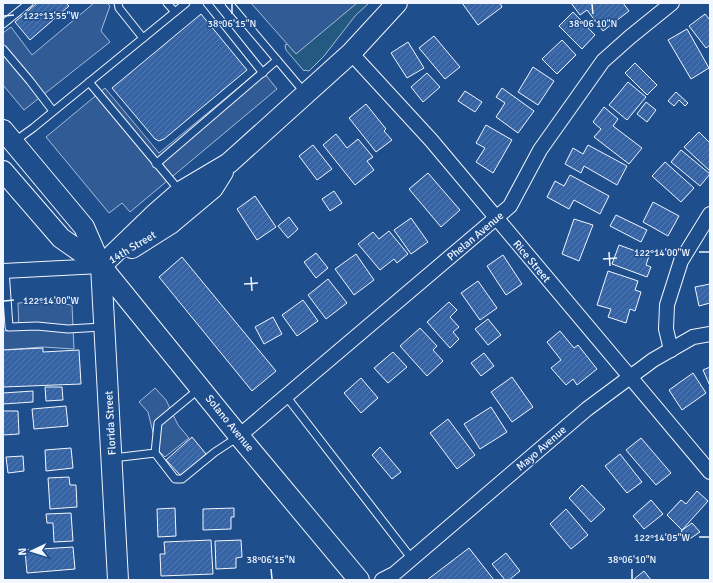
<svg xmlns="http://www.w3.org/2000/svg" width="713" height="583" viewBox="0 0 713 583" font-family="Signika,sans-serif">
  <defs>
    <pattern id="building-hatch" width="6" height="6" patternUnits="userSpaceOnUse"><rect width="6" height="6" fill="#3563a3"/><path d="M-1 1l2-2M0 6l6-6M5 7l2-2" fill="none" stroke="#537ab1"/></pattern>
  </defs>
  <rect width="100%" height="100%" fill="#1f4e8c"/>
  <polygon fill="#245a82" stroke="#a8bbd7" points="352,3 369,3 355,16 324,56 309,71 305,70 304,71 286,50 285,45 288,44 295,52"/>
  <g fill="#305b95" stroke="#a8bbd7">
    <polygon points="94,3 107,3 110,6 101,31 110,42 24,110 3,85 3,33 11,27 32,55"/>
    <polygon points="251,3 357,3 296,54"/>
    <polygon points="261,69 277,89 130,212 122,203 109,213 46,137 105,88 159,153"/>
    <polygon points="39,302 72,305 74,349 43,347 3,350 3,331 19,330 18,303"/>
    <polygon points="155,388 166,400 178,425 189,438 165,457 157,449 148,412 139,402"/>
  </g>
  <g fill="url(#building-hatch)" stroke="#f2f6ff">
    <polygon points="37,3 66,3 69,6 30,40 15,22"/>
    <polygon points="462,3 500,3 502,7 478,25"/>
    <polygon points="571,3 623,3 629,11 603,31 587,10 580,15"/>
    <polygon points="573,12 595,35 582,49 559,26"/>
    <polygon points="201,14 247,70 164,139 159,141 155,139 112,88"/>
    <polygon points="705,14 710,20 710,45 706,48 689,26"/>
    <polygon points="687,29 709,68 691,79 668,40"/>
    <polygon points="434,36 460,67 445,79 419,48"/>
    <polygon points="562,40 576,55 557,74 542,59"/>
    <polygon points="408,42 424,68 407,78 391,53"/>
    <polygon points="635,63 657,85 647,95 625,73"/>
    <polygon points="533,67 554,81 538,105 518,92"/>
    <polygon points="427,73 440,87 423,102 411,87"/>
    <polygon points="628,82 646,97 627,120 609,105"/>
    <polygon points="502,88 534,111 518,133 496,117 505,103 496,97"/>
    <polygon points="465,91 482,102 475,112 458,101"/>
    <polygon points="676,92 688,103 685,106 679,100 674,106 668,101"/>
    <polygon points="646,102 656,110 647,122 637,114"/>
    <polygon points="366,104 386,129 384,131 392,140 376,152 349,118"/>
    <polygon points="604,107 618,119 613,126 642,148 629,164 594,137 601,129 593,122"/>
    <polygon points="486,125 512,140 493,173 476,162 485,148 476,143"/>
    <polygon points="699,132 710,143 710,171 684,147"/>
    <polygon points="336,134 347,148 358,139 373,157 367,161 374,170 355,185 323,145"/>
    <polygon points="313,145 332,169 317,180 299,156"/>
    <polygon points="588,145 627,166 617,185 584,166 581,173 565,164 573,148 583,154"/>
    <polygon points="681,150 710,174 700,186 671,162"/>
    <polygon points="665,162 694,188 681,202 652,176"/>
    <polygon points="428,173 460,210 441,227 409,189"/>
    <polygon points="570,175 609,196 600,214 574,200 569,209 547,197 555,181 564,186"/>
    <polygon points="334,191 342,203 330,211 322,199"/>
    <polygon points="255,196 276,227 257,240 237,209"/>
    <polygon points="653,202 679,216 668,236 643,222"/>
    <polygon points="616,215 647,230 641,242 610,226"/>
    <polygon points="289,217 298,229 288,238 278,226"/>
    <polygon points="411,218 428,242 411,254 394,230"/>
    <polygon points="574,219 593,225 579,261 562,254"/>
    <polygon points="389,231 408,254 397,263 394,259 380,270 358,244 373,232 379,239"/>
    <polygon points="619,245 649,256 646,265 651,267 647,277 612,264"/>
    <polygon points="316,253 328,268 316,278 304,262"/>
    <polygon points="356,254 374,280 354,295 335,269"/>
    <polygon points="503,255 522,284 506,295 487,266"/>
    <polygon points="182,257 276,371 252,391 159,277"/>
    <polygon points="608,271 638,281 635,290 641,292 635,311 630,309 626,323 608,317 611,309 597,305"/>
    <polygon points="328,279 347,303 326,319 308,295"/>
    <polygon points="478,281 497,308 480,320 461,293"/>
    <polygon points="710,284 710,303 699,306 695,287"/>
    <polygon points="303,300 318,321 297,336 282,315"/>
    <polygon points="449,302 457,310 450,317 459,327 453,332 459,339 450,348 427,322"/>
    <polygon points="273,317 282,334 264,344 255,327"/>
    <polygon points="488,319 501,335 488,345 475,329"/>
    <polygon points="420,328 437,346 433,350 443,361 427,376 400,346"/>
    <polygon points="560,331 574,348 578,345 597,369 577,385 573,379 566,385 551,368 561,360 547,342"/>
    <polygon points="43,348 43,352 79,350 81,384 3,387 3,350"/>
    <polygon points="393,352 407,367 388,383 374,368"/>
    <polygon points="484,353 494,366 481,376 471,363"/>
    <polygon points="710,367 710,386 703,370"/>
    <polygon points="693,373 706,393 682,410 669,390"/>
    <polygon points="512,377 533,407 512,422 491,392"/>
    <polygon points="361,378 378,398 361,413 344,393"/>
    <polygon points="45,387 62,387 63,400 46,401"/>
    <polygon points="33,391 33,402 3,404 3,393"/>
    <polygon points="66,406 68,426 34,429 32,409"/>
    <polygon points="491,407 507,432 480,449 464,424"/>
    <polygon points="3,411 18,411 19,434 3,435"/>
    <polygon points="448,419 475,455 457,469 430,433"/>
    <polygon points="192,437 206,454 181,476 166,460"/>
    <polygon points="641,438 671,473 656,485 626,450"/>
    <polygon points="380,447 401,472 392,479 372,455"/>
    <polygon points="71,448 73,468 46,471 45,450"/>
    <polygon points="620,454 642,482 627,493 605,466"/>
    <polygon points="23,456 24,471 8,473 6,457"/>
    <polygon points="69,477 70,485 76,485 77,507 50,509 48,478"/>
    <polygon points="582,485 605,509 591,522 569,498"/>
    <polygon points="697,491 708,501 682,530 667,515 681,500 686,504"/>
    <polygon points="651,500 663,514 644,529 633,516"/>
    <polygon points="175,508 176,536 158,537 157,509"/>
    <polygon points="234,508 234,517 231,517 231,529 203,530 203,509"/>
    <polygon points="566,509 588,535 571,549 550,524"/>
    <polygon points="71,513 73,541 54,542 53,523 47,523 46,514"/>
    <polygon points="692,523 700,532 688,540 681,531"/>
    <polygon points="211,540 213,574 161,576 160,554 165,554 164,542"/>
    <polygon points="241,540 242,557 236,558 236,568 216,569 215,541"/>
    <polygon points="73,547 75,569 27,573 25,550"/>
    <polygon points="469,548 494,580 427,580"/>
    <polygon points="506,553 520,571 509,580 505,580 492,564"/>
    <polygon points="644,571 651,580 633,580"/>
  </g>
  <g fill="none" stroke-linecap="round" stroke-linejoin="round">
    <g stroke="#f2f6ff" stroke-width="9">
      <g id="lane">
        <polyline points="118,3 119,8 143,38"/>
        <polyline points="167,3 175,12"/>
        <polyline points="207,3 263,73"/>
        <polyline points="229,3 305,93"/>
        <polyline points="3,24 29,3"/>
        <polyline points="3,49 30,81 53,111"/>
        <polyline points="89,82 179,190"/>
        <polyline points="15,141 33,128 186,3"/>
        <polyline points="156,164 277,60"/>
        <polyline points="5,270 9,327 37,326 68,329 102,327"/>
        <polyline points="286,396 412,559"/>
        <polyline points="155,453 175,479 182,479 215,452 238,437"/>
        <polyline points="113,458 155,453 158,423 199,389"/>
      </g>
    </g>
    <g stroke="#f2f6ff" stroke-width="16">
      <g id="street">
        <polyline points="351,53 431,140 710,472"/>
        <polyline points="3,271 101,266"/>
        <polyline points="671,350 666,329 667,305 681,261 710,214"/>
        <polyline points="239,436 510,206 540,150 603,61 630,37 672,3"/>
        <polyline points="382,580 394,574 587,409 653,360 693,337 710,334"/>
      </g>
    </g>
    <g stroke="#f2f6ff" stroke-width="22">
      <g id="secondary">
        <polyline points="3,130 84,227 101,266 239,436 359,580"/>
        <polyline points="3,171 61,238 101,266"/>
        <polyline points="132,248 170,224 213,188 223,172"/>
        <polyline points="101,266 156,213 180,192 229,163 351,53 397,3"/>
        <polyline points="101,266 118,580"/>
      </g>
    </g>
    <use href="#lane" stroke="#1f4e8c" stroke-width="7"/>
    <use href="#street" stroke="#1f4e8c" stroke-width="14"/>
    <use href="#secondary" stroke="#1f4e8c" stroke-width="20"/>
  </g>
  <path fill="none" stroke="#f2f6ff" stroke-width="1.5" d="M232,4V14M592,4L593,14M4,16L14,15M609,252L610,266M699,252H709M603,259L617,258M251,277L252,291M244,284L258,283M4,301L14,300M699,537H709M271,569L272,579M632,569V579"/>
  <g text-anchor="middle" stroke-width="3" stroke-linejoin="round" paint-order="stroke">
    <g font-size="11" fill="#f2f6ff" stroke="#1f4e8c">
      <text transform="translate(475 236) rotate(-40)" y="4">Phelan Avenue</text>
      <text transform="translate(132 247) rotate(-31)" y="4">14th Street</text>
      <text transform="translate(532 261) rotate(50)" y="4">Rice Street</text>
      <text transform="translate(110 423) rotate(-93)" y="4">Florida Street</text>
      <text transform="translate(230 423) rotate(51)" y="4">Solano Avenue</text>
      <text transform="translate(541 448) rotate(-41)" y="4">Mayo Avenue</text>
    </g>
  </g>
  <g font-size="10" text-anchor="middle" fill="#f2f6ff" stroke="#1f4e8c" stroke-width="3" stroke-linejoin="round" paint-order="stroke">
    <text x="51" y="19">122°13'55"W</text>
    <text x="232" y="27">38°06'15"N</text>
    <text x="593" y="27">38°06'10"N</text>
    <text x="662" y="256">122°14'00"W</text>
    <text x="51" y="304">122°14'00"W</text>
    <text x="662" y="541">122°14'05"W</text>
    <text x="271" y="563">38°06'15"N</text>
    <text x="632" y="563">38°06'10"N</text>
  </g>
  <rect width="713" height="583" fill="none" stroke="#f2f6ff" stroke-width="8"/>
  <g transform="translate(32 551) rotate(266)" stroke="#1f4e8c" stroke-width="3" paint-order="stroke">
  <path d="M0-3L7 15L0 10L-7 15Z" fill="#f2f6ff"/>
  <text y="-6" font-size="11" font-weight="bold" text-anchor="middle" fill="#f2f6ff">N</text>
  </g>
</svg>
